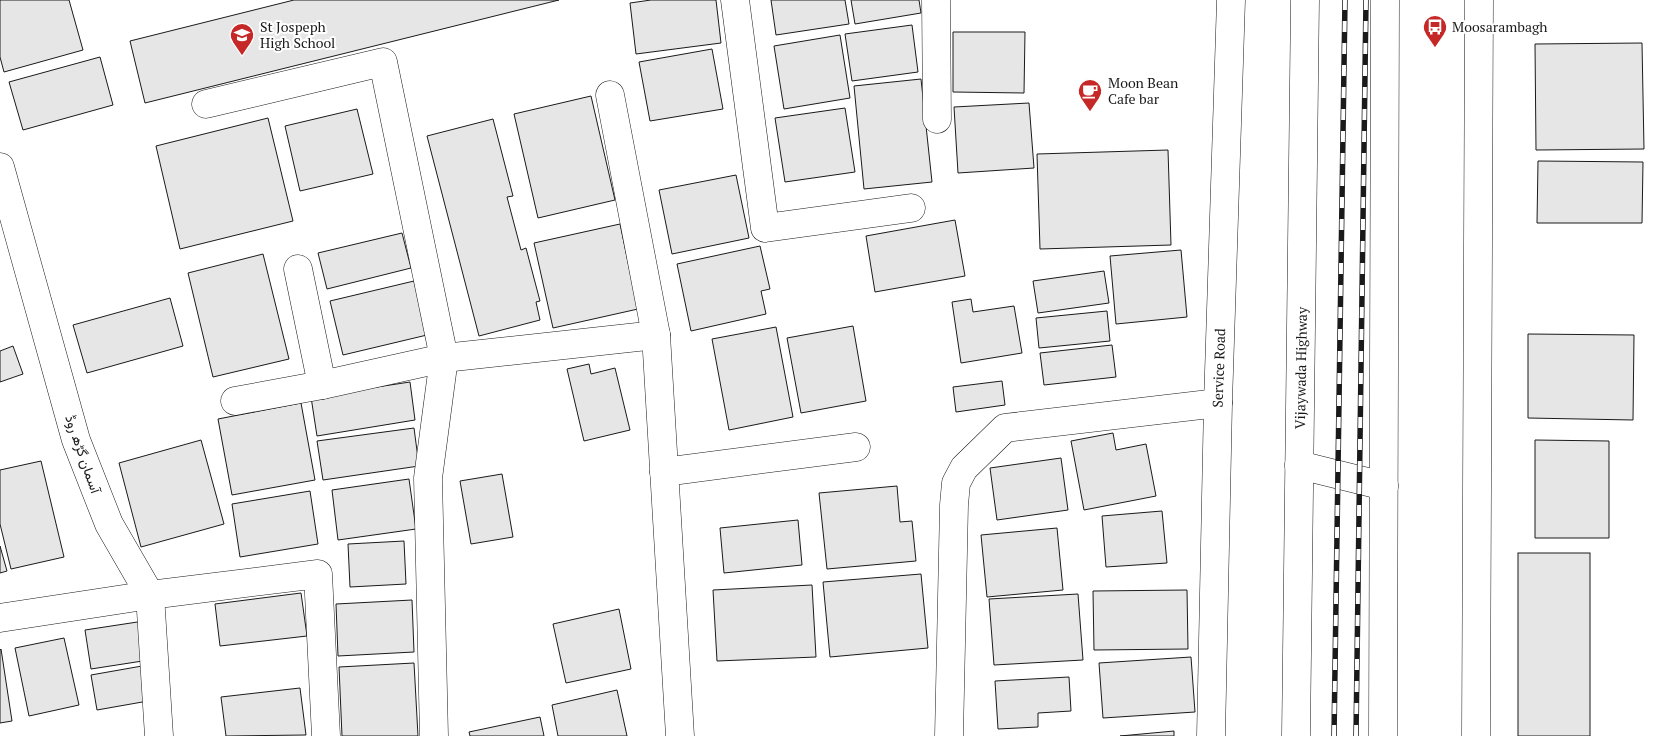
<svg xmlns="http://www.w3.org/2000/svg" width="1655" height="736" viewBox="0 0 1655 736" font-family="'PT Serif',Vazirmatn,serif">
  <rect width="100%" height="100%" fill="#fff"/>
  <g fill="#e6e6e6" stroke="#1a1a1a">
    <polygon points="0,0 69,0 83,50 4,72 0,57"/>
    <polygon points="294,0 559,0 145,103 130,41"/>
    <polygon points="651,0 716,0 721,43 636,54 630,3"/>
    <polygon points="771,0 845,0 849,24 776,35"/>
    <polygon points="851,0 919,0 921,13 855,24"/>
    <polygon points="912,25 918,72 852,81 845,34"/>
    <polygon points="953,32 1025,32 1024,93 953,92"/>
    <polygon points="840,35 850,98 784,109 774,46"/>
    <polygon points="1642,43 1644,149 1536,150 1535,44"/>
    <polygon points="712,49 723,109 650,121 639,62"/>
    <polygon points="100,57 113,105 23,130 9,82"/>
    <polygon points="921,79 932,182 864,189 854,86"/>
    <polygon points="591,96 615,200 538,218 514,114"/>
    <polygon points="1029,103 1034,168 958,173 954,107"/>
    <polygon points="845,108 855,172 785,182 775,118"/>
    <polygon points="357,109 373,174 300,191 285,126"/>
    <polygon points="268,118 293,221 180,249 156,146"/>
    <polygon points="493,119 513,196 507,197 521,250 526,248 540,301 536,302 540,320 479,336 427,136"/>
    <polygon points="1168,150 1171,245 1040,249 1037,154"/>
    <polygon points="1538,161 1643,162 1642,223 1537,223"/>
    <polygon points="736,175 749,238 672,254 659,190"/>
    <polygon points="955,220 965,276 875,292 866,236"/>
    <polygon points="620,224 638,309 553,328 534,243"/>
    <polygon points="402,233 411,268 327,289 318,253"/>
    <polygon points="760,246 770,289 761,291 766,314 691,331 677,264"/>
    <polygon points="1181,250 1187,317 1116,324 1110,256"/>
    <polygon points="263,254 289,359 213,377 188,273"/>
    <polygon points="1104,271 1109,303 1038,313 1033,281"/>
    <polygon points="414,281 427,335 343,355 330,301"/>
    <polygon points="170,298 183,346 87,373 73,325"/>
    <polygon points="971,299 973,312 1014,306 1022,353 961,363 952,302"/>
    <polygon points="1107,311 1110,341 1039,348 1036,318"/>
    <polygon points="853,326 866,401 801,413 787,338"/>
    <polygon points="776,327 793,417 729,430 712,339"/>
    <polygon points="1528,334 1634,335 1633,420 1528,418"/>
    <polygon points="1112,345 1116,377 1044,385 1040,353"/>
    <polygon points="13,346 23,374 0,382 0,351"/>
    <polygon points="589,364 591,374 615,368 630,430 584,441 567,369"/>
    <polygon points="1002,381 1005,405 956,412 953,387"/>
    <polygon points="410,382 415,420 317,436 311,397"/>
    <polygon points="301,403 315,480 232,495 218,419"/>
    <polygon points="414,428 419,466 323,480 317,441"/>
    <polygon points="1113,433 1116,450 1146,444 1156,496 1084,510 1071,441"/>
    <polygon points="201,440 224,524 141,547 119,463"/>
    <polygon points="1535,440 1609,441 1609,538 1535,538"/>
    <polygon points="1061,458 1068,510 997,520 990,468"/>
    <polygon points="41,461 64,557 11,569 0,524 0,470"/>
    <polygon points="502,474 513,537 471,544 460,481"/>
    <polygon points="409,479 416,529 338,540 332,490"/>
    <polygon points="897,486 900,522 912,521 916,561 827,569 819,493"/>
    <polygon points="310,491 318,544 240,557 232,504"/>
    <polygon points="1162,511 1167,563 1106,567 1102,516"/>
    <polygon points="798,520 802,565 724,573 720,528"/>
    <polygon points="1057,528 1063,590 987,597 981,535"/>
    <polygon points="404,541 406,584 350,587 348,544"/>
    <polygon points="0,546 7,571 0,573"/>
    <rect x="1518" y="553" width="72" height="183"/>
    <polygon points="921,574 928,648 830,657 823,582"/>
    <polygon points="812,585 816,657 717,661 713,590"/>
    <polygon points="1187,590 1188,649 1094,650 1093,591"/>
    <polygon points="301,593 307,636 220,646 215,604"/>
    <polygon points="1078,594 1083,660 994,665 989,599"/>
    <polygon points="412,600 414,652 338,656 336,604"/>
    <polygon points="619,609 631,669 566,683 553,624"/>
    <polygon points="144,621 149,660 91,669 85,630"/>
    <polygon points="64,638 79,705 29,716 15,648"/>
    <polygon points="1,649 12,721 0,723 0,650"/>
    <polygon points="1191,657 1195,712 1103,718 1099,663"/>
    <polygon points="414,663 418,736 342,736 339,667"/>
    <polygon points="142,666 148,701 97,710 91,675"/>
    <polygon points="1069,677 1071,711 1038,713 1038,727 998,729 995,681"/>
    <polygon points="300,688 306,735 226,736 221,697"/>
    <polygon points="617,690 627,736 558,736 552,705"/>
    <polygon points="540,717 544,736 470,736 469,732"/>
    <polygon points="1174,731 1174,736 1120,736"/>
  </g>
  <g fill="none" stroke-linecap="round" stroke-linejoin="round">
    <g stroke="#1a1a1a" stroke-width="29">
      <g id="minor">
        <polyline points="735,0 765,228 911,208"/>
        <polyline points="936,0 937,119"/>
        <polyline points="610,95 656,335 680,736"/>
        <polyline points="206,104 383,62 444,358 428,478 434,736"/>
        <polyline points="0,167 76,440 109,524 150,595 159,736"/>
        <polyline points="298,269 322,385"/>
        <polyline points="235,401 322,385 444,358 656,335"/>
        <polyline points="664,472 856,447"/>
        <polyline points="0,618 150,595 318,574 326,736"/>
        <polyline points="949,736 954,505 956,483 964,468 1005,428 1218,403"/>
        <polyline points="1211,736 1218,403 1231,0"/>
        <polyline points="1476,736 1479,0"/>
      </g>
    </g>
    <g stroke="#1a1a1a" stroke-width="29">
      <g id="highway">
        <polyline points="1299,465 1384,486"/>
        <polyline points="1296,736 1305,0"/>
        <polyline points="1383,736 1385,0"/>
      </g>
    </g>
    <use href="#minor" stroke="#fff" stroke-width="28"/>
    <use href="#highway" stroke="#fff" stroke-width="28"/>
    <g stroke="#1a1a1a" stroke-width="5.5">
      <g id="rail">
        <polyline points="1334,736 1345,0"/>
        <polyline points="1356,736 1366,0"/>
      </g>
    </g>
    <use href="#rail" stroke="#fff" stroke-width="4" stroke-dasharray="11" stroke-linecap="butt"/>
  </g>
  <defs>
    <g id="bus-pin" transform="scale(1.25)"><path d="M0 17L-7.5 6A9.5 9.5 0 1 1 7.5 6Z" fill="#c62828" stroke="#fff"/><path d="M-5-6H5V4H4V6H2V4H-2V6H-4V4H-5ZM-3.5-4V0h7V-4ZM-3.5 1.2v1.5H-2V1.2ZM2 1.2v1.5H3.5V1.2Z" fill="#fff"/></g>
    <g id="school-pin" transform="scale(1.25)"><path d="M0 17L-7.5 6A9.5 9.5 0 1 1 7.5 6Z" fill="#c62828" stroke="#fff"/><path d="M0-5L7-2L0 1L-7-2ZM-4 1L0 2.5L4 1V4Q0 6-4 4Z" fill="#fff"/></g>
    <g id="cafe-pin" transform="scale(1.25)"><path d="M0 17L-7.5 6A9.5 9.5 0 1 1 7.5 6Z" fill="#c62828" stroke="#fff"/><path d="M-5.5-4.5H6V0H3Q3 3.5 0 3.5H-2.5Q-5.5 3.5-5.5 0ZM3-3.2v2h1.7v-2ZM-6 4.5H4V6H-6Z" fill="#fff"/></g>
  </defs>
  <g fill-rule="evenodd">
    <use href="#bus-pin" x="1435" y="27"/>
    <use href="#school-pin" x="242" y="35"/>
    <use href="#cafe-pin" x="1090" y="91"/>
  </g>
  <g text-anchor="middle" stroke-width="4" stroke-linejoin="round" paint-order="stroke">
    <g font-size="14" fill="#1a1a1a" stroke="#fff" text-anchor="start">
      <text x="260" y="32">St Jospeph<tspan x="260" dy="16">High School</tspan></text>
      <text x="1452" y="32">Moosarambagh</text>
      <text x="1108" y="88">Moon Bean<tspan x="1108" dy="16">Cafe bar</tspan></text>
    </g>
    <g font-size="14" fill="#1a1a1a" stroke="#fff">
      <text transform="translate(1219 368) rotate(-88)" y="5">Service Road</text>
      <text transform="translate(1301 368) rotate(-89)" y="5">Vijaywada Highway</text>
      <text transform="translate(83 454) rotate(71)" y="5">آسمان گڑھ روڈ</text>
    </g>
  </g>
</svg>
